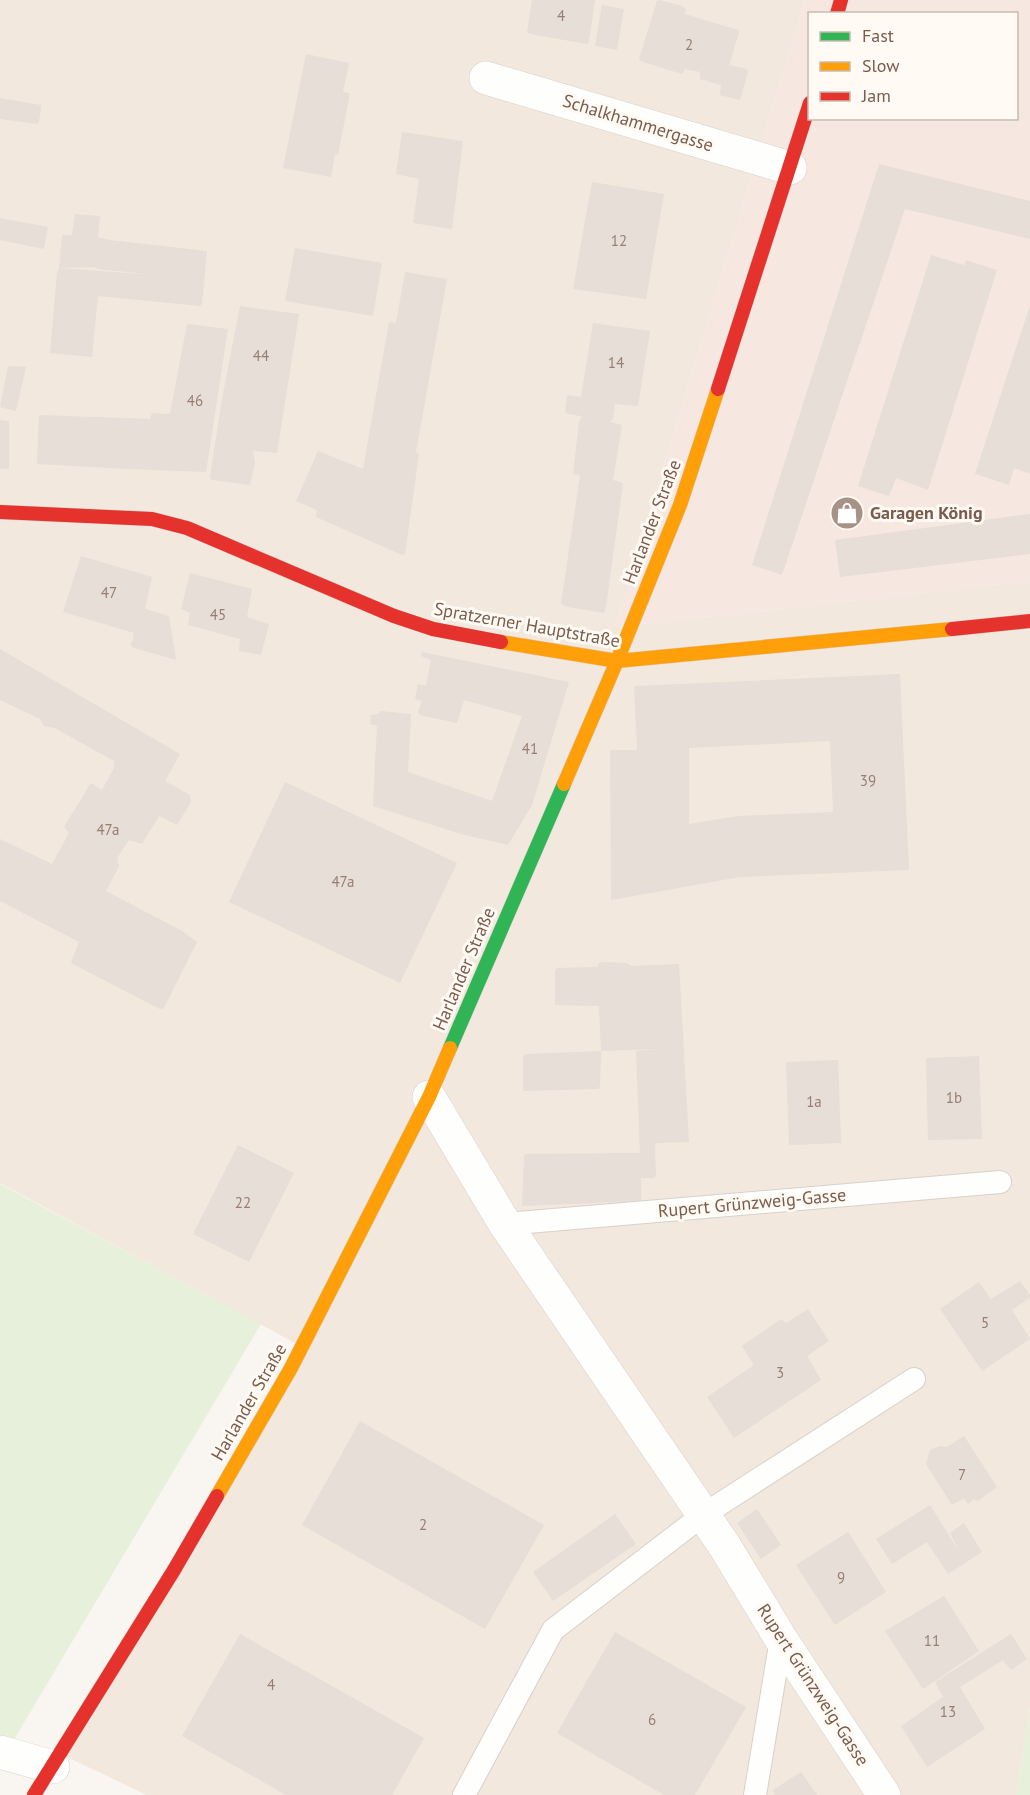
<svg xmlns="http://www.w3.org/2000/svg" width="1030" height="1795" viewBox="0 0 1030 1795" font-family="'PT Sans',sans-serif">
  <rect width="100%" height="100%" fill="#f9f5f0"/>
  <polygon fill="#f2e8de" points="0,0 805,0 615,627 1030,581 1030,1708 1016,1795 147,1795 65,1756 306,1349 0,1183"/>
  <path fill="#f6e8e1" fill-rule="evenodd" d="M805,0H1030V581L615,627ZM810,14H1016V118H810Z"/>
  <g fill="#e7f0db">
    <polygon points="0,1184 261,1324 0,1763"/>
    <polygon points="1030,1708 1030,1795 1016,1795"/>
  </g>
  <g fill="#e6ded7" fill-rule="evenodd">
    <polygon points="532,0 595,0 589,41 587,44 530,34 527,32"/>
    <polygon points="659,0 682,6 686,9 685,14 738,30 739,32 729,65 747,69 748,72 740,100 720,95 721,85 700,79 700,72 685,69 682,74 640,61 639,59 657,1"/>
    <polygon points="602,5 624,9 617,50 595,46"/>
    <polygon points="306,54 349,63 343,92 350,93 338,155 335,154 331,177 283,168"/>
    <polygon points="0,98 41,105 39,122 37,124 0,119"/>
    <polygon points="402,132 463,141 452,229 413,223 419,179 396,174"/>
    <polygon points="879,164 1030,201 1030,239 905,209 782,575 752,565"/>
    <polygon points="592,182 664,194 646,299 573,289"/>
    <polygon points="75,214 100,216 98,237 110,240 207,251 202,304 200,306 98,296 92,357 50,353 57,273 59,268 156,275 97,269 96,267 59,268 62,235 72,235"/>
    <polygon points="0,218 48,227 44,249 0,240"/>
    <polygon points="295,248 382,263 373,316 285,301"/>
    <polygon points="931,255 964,265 966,260 997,270 928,490 896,478 889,496 858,486"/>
    <polygon points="405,272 447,279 416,452 419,454 405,554 402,555 316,517 317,510 296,501 318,451 363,469 389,322 396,323"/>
    <polygon points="1030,305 1030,474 1014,468 1009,485 975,474"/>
    <polygon points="240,306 299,314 277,453 253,451 255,463 250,485 212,480 210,477 222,399"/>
    <polygon points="593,323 650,331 638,406 615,404 613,419 610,422 622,425 613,480 623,483 606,607 604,613 568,607 561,604 580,475 573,474 579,422 582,417 594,419 565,413 567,395 581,397"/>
    <polygon points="187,324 228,329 206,472 128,469 37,464 39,415 150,419 152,413 170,414"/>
    <polygon points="8,366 26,367 16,411 0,407"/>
    <polygon points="0,420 9,421 9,469 0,469"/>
    <polygon points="1030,514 1030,554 840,577 835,540"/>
    <polygon points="81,556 152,577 145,609 169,616 176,660 131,647 134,633 63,612"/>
    <polygon points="190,573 252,589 247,617 269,624 261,655 239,651 240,639 188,625 190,613 181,609"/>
    <polygon points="0,649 180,754 165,781 190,795 191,802 177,825 159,816 142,844 129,840 117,858 119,866 106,891 182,931 197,942 164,1008 160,1009 71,963 79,942 0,901 0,839 52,864 69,833 64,827 91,783 102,790 114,768 114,761 55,728 44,726 40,719 0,700"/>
    <polygon points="422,652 569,682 532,805 508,845 461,834 373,806 377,726 370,724 371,715 378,714 380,711 411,714 408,772 492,801 522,716 464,700 457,723 420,715 418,712 422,701 415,699 418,684 426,686 431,660 421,656"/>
    <path d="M900,674L909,870L740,877L611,900L610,750H637L634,686ZM830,741L833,812L738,816L689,824V748Z"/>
    <polygon points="285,782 457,863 400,983 229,902"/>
    <polygon points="600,962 627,963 631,966 679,964 689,1142 655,1143 656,1176 654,1178 641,1178 641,1201 522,1206 524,1156 525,1154 640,1153 636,1051 660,1049 601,1051 599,1006 555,1005 555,970 557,968 597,967"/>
    <polygon points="601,1051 600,1085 599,1089 524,1091 523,1089 523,1057 525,1054"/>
    <polygon points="979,1056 982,1139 928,1140 926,1058"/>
    <polygon points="838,1060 841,1143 789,1145 786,1062"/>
    <polygon points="238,1145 294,1173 249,1262 193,1234"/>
    <polygon points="1020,1281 1030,1295 1030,1298 1012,1310 1030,1339 982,1371 940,1309 979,1282 991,1299"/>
    <polygon points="808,1309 829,1341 807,1356 821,1380 734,1438 707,1397 754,1365 742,1346 781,1319 786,1323"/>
    <polygon points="360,1421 544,1525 485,1629 302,1525"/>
    <polygon points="964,1436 997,1487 978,1501 974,1499 968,1504 964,1498 952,1505 926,1464 930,1450 940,1446 947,1447"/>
    <polygon points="930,1505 960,1553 950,1533 964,1523 982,1552 948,1574 927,1542 892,1564 876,1539"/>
    <polygon points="757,1509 781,1545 761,1559 737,1523"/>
    <polygon points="615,1514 636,1544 553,1601 533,1572"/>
    <polygon points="848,1532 886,1592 835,1625 796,1565"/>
    <polygon points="944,1596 979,1651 923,1689 885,1631"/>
    <polygon points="615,1632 746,1707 695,1795 664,1795 557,1733"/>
    <polygon points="240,1634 424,1738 392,1795 286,1795 182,1736"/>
    <polygon points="1011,1634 1027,1659 1011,1670 1003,1660 960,1687 985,1729 927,1767 901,1726 943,1697 935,1682"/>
    <polygon points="801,1772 817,1795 776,1795 773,1790"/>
  </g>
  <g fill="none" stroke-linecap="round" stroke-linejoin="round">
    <g stroke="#d7d1cb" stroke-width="24">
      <g id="lane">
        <polyline points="505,1224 1000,1182"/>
        <polyline points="464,1795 553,1630 703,1515 914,1379"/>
        <polyline points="755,1795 781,1639"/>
      </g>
    </g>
    <g stroke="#d7d1cb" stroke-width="34">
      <g id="street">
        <polyline points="486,78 790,168"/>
        <polyline points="429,1097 505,1224 724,1545 781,1639 884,1795"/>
        <polyline points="0,1752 53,1767"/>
      </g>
    </g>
    <g stroke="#d9d2cb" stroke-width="15">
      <polyline id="fast" points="450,1048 564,784"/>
    </g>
    <g stroke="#d9d2cb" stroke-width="15">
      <g id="slow">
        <polyline points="501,642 617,661 952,629"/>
        <polyline points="564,784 617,661 680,505 718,389"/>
        <polyline points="217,1496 291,1368 429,1097 450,1048"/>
      </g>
    </g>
    <g stroke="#d9d2cb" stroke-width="15">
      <g id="jam">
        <polyline points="837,14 841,0"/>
        <polyline points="718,389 810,103"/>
        <polyline points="0,512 152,519 187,528 394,616 433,629 501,642"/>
        <polyline points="952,629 1030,621"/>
        <polyline points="34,1795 174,1570 217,1496"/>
      </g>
    </g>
    <use href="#lane" stroke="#fefefd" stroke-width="22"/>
    <use href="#street" stroke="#fefefd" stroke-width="33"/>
    <use href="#fast" stroke="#30b455" stroke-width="14"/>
    <use href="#slow" stroke="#ff9f0a" stroke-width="14"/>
    <use href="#jam" stroke="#e5322d" stroke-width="14"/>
  </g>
  <defs>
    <g id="shop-disc" transform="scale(1.725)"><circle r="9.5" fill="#a69286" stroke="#fffaf3"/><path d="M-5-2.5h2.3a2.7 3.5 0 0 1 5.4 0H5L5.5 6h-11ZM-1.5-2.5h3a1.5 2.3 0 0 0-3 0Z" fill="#fff"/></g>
  </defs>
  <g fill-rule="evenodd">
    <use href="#shop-disc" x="847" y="513"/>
  </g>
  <g text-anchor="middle" stroke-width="6" stroke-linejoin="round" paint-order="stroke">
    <g font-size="15" fill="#977e72">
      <text x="561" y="21">4</text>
      <text x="689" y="50">2</text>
      <text x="619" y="246">12</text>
      <text x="261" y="361">44</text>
      <text x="616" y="368">14</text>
      <text x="195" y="406">46</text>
      <text x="109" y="598">47</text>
      <text x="218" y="620">45</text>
      <text x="530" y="754">41</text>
      <text x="868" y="786">39</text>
      <text x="108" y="835">47a</text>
      <text x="343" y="887">47a</text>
      <text x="954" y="1103">1b</text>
      <text x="814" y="1107">1a</text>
      <text x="243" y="1208">22</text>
      <text x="985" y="1328">5</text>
      <text x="780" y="1378">3</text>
      <text x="962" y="1480">7</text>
      <text x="423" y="1530">2</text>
      <text x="841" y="1583">9</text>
      <text x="932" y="1646">11</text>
      <text x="271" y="1690">4</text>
      <text x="948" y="1717">13</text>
      <text x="652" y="1725">6</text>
    </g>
    <g font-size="18" fill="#7a5c4d" stroke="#fffaf3">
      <text transform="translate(638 123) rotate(17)" y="6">Schalkhammergasse</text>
      <text transform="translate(652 522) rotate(-69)" y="6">Harlander Straße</text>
      <text transform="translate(527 625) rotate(10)" y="6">Spratzerner Hauptstraße</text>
      <text transform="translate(464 969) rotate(-67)" y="6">Harlander Straße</text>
      <text transform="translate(752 1203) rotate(-5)" y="6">Rupert Grünzweig-Gasse</text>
      <text transform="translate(249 1402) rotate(-60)" y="6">Harlander Straße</text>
      <text transform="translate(813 1685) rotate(57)" y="6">Rupert Grünzweig-Gasse</text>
    </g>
    <g font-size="18" font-weight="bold" fill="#7a5c4d" stroke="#fffaf3" text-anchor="start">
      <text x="870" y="519">Garagen König</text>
    </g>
  </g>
  <rect x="808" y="12" width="210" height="108" fill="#fffaf3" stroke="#cabbb1" stroke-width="1.5"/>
  <rect x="820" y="32" width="30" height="9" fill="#30b455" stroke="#cabbb1" stroke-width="1.5"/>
  <text x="862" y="42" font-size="18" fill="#7a5c4d">Fast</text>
  <rect x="820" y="62" width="30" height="9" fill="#ff9f0a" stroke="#cabbb1" stroke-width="1.5"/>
  <text x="862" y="72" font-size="18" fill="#7a5c4d">Slow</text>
  <rect x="820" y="92" width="30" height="9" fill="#e5322d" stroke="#cabbb1" stroke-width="1.5"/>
  <text x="862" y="102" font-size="18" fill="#7a5c4d">Jam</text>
</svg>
